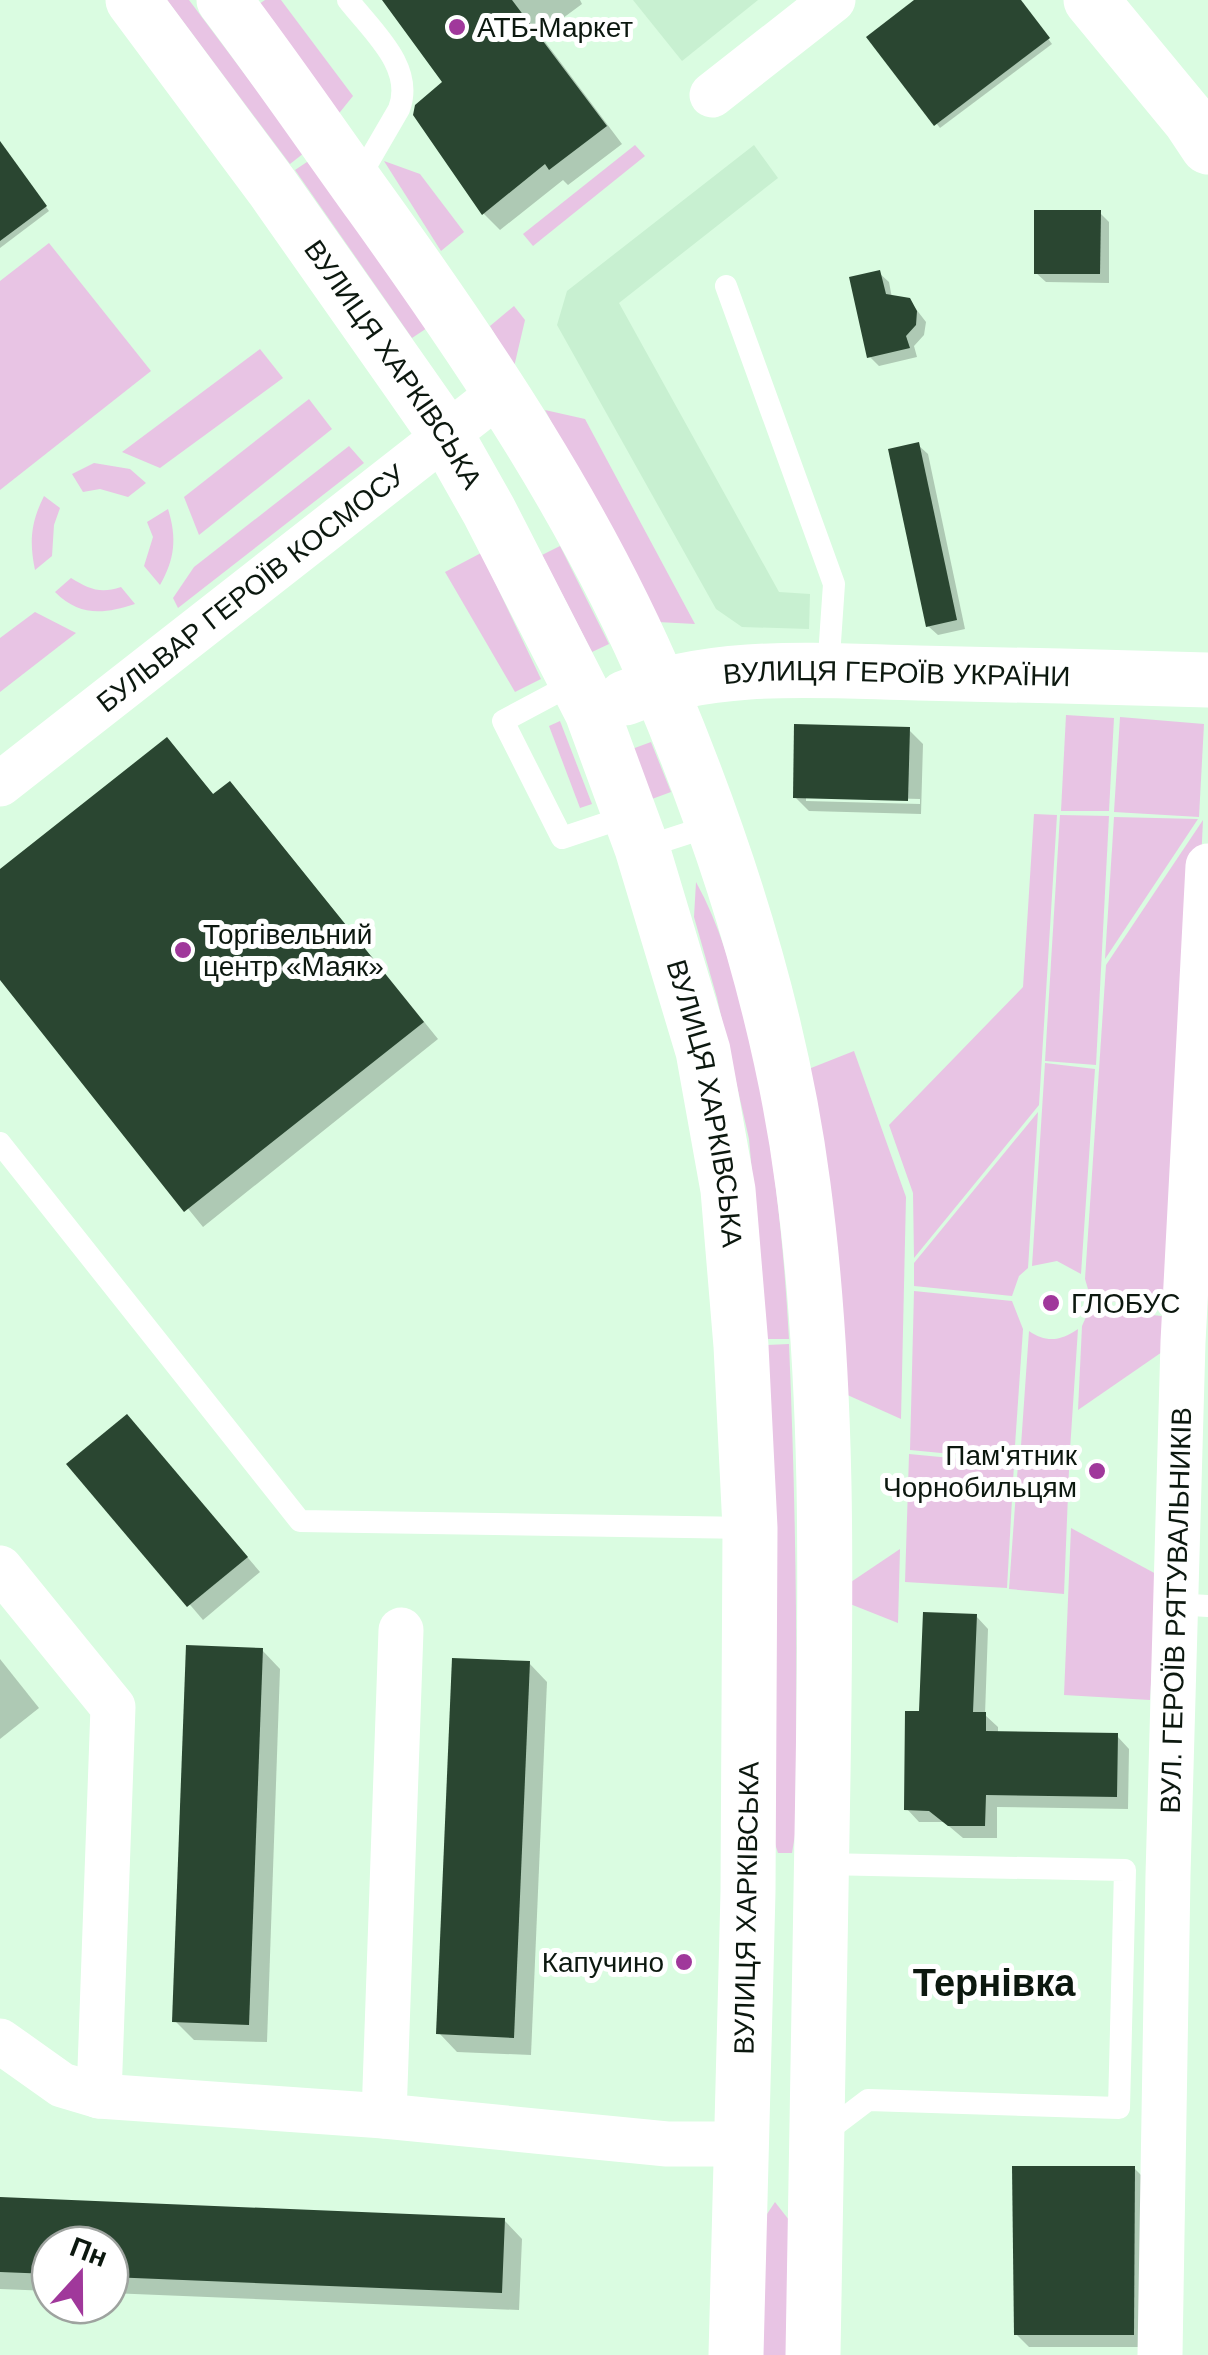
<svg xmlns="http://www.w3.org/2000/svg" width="1208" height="2355" viewBox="0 0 1208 2355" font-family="Helvetica,sans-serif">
  <rect width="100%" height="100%" fill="#dafce1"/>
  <g fill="#c8f0d1">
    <polygon points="633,0 758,0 682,61"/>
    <polygon points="754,145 778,178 619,303 779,592 810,594 809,629 742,627 716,609 557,325 567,291"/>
  </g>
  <g fill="#e8c4e4">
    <polygon points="167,0 189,0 304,153 290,164"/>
    <polygon points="265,0 281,0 353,96 336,117 256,6"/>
    <polygon points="635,145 645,156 533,246 523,234"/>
    <polygon points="310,160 427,328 412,338 295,170"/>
    <polygon points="384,161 420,174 464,232 441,251"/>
    <polygon points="49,243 151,371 0,490 0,281"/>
    <polygon points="514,306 525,320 514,367 490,326"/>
    <polygon points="260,349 283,378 160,468 122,452"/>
    <polygon points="309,399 332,429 199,535 184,497"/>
    <polygon points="545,410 585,419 695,624 658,622"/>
    <polygon points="349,446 364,463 178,608 173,598 194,567"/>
    <polygon points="94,463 130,469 146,483 128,497 100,489 83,492 72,474"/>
    <path d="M44,496L60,508L54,525L52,556L35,570C29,541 31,522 44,496Z"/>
    <path d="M168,509C177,538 175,559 160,585L144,566L153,537L147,522Z"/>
    <polygon points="560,546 609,644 592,652 542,555"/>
    <polygon points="481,553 541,679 515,692 445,572"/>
    <path d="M71,578C89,589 100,594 121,587L135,604C104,614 80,617 55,592Z"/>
    <polygon points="35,612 76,633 0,692 0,638"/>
    <polygon points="1066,715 1114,718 1109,811 1061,811"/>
    <polygon points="1120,717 1204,724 1199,817 1114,812"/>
    <polygon points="560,721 592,804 580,808 549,726"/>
    <polygon points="651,742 671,792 652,799 632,749"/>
    <polygon points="1034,814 1057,815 1039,1105 914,1258 913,1193 889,1125 1023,987"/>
    <polygon points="1060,815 1109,816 1096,1065 1045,1061"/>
    <polygon points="1114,817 1198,819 1105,959"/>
    <polygon points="1203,820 1180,1309 1091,1299 1085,1279 1106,965"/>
    <path d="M696,882C721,927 734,977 747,1027C772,1129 783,1233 789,1339H767L749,1139L717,998L694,917Z"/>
    <polygon points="854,1051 906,1197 901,1419 843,1393 806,1070"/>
    <polygon points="1045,1063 1095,1069 1081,1274 1057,1261 1032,1266"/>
    <polygon points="1038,1112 1028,1268 1019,1276 1012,1296 914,1286 914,1263"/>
    <polygon points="914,1291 1012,1301 1023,1329 1014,1460 910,1450"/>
    <polygon points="1090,1308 1179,1318 1178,1341 1078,1410 1082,1326"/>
    <path d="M1078,1329L1069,1465L1020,1460L1029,1331C1046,1343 1061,1341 1078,1329Z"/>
    <path d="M789,1344C796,1508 798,1671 795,1835L792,1853H778L772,1835L767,1345Z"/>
    <polygon points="909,1454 1014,1464 1007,1588 905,1582"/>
    <polygon points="1018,1464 1069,1470 1064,1594 1009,1589"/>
    <polygon points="1071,1528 1158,1575 1150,1700 1064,1695"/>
    <polygon points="900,1549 898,1623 845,1602 845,1586"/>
    <polygon points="775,2202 789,2220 786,2355 761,2355 763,2220"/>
  </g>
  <g fill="#0003" fill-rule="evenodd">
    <polygon points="385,0 580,0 582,4 540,35 622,144 568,185 563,180 500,230 484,214 415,115 446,82"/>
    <polygon points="918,0 1019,0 1052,44 940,128 870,38"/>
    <polygon points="0,144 49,211 0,248"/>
    <polygon points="1100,213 1109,222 1109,283 1046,282 1036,273"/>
    <polygon points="879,273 889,282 892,298 909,300 926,322 924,335 914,346 917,357 879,366 870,357"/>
    <polygon points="918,445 928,454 965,629 938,635 928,626"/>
    <path d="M909,730L923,744L921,814L809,811L795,797ZM806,796L920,799V804L806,801Z"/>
    <polygon points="167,740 215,796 230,784 246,801 438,1039 203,1227 0,977 0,872"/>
    <polygon points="140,1431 260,1572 203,1620 70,1464"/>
    <polygon points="976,1616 988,1629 985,1715 998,1727 998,1734 1117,1736 1129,1749 1128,1809 997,1807 997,1838 963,1838 944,1822 919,1822 907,1809 922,1714"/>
    <polygon points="262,1650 280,1669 267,2042 194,2040 175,2021"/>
    <polygon points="0,1659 39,1708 0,1739"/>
    <polygon points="529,1663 547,1682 531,2055 457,2052 439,2033"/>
    <polygon points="1134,2168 1147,2181 1146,2347 1029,2347 1016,2334"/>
    <polygon points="0,2200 504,2220 522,2239 519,2310 110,2293 110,2245 50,2245 50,2291 0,2289"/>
  </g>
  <g fill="#2a4631">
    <polygon points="382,0 512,0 607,126 549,170 545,164 482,215 413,115 415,105 442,82"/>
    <polygon points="914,0 1021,0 1050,38 934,126 866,37"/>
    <polygon points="0,141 47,206 0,241"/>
    <polygon points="1034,210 1101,210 1100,274 1034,274"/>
    <polygon points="880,270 886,294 910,298 917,311 916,325 906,336 910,348 867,358 849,277"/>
    <polygon points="919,442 957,620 926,627 888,449"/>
    <polygon points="794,724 910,727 908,801 793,798"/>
    <polygon points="167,737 213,794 230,781 424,1022 184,1212 0,980 0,869"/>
    <polygon points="127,1414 248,1557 187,1607 66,1464"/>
    <polygon points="923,1612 977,1614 973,1712 986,1712 986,1731 1118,1733 1117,1797 986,1795 985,1826 948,1826 929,1811 904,1810 905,1711 919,1711"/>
    <polygon points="186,1645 263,1648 249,2025 172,2022"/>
    <polygon points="452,1658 530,1661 514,2038 436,2034"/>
    <polygon points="1012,2166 1135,2166 1134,2335 1014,2335"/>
    <polygon points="0,2197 505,2218 502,2293 110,2277 110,2245 50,2245 50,2274 0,2272"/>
  </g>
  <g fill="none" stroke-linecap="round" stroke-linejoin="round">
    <g stroke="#fff" stroke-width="22">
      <path d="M348,0C372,31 415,67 399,109L356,183"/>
      <polyline points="726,286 834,584 828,671"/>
      <polyline points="578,681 503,721 562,838 631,815"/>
      <polyline points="642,848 713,825"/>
      <polyline points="0,1143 300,1521 750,1528"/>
      <polyline points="1174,1604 1208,1606"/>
      <polyline points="822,1864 1125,1870 1119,2108 868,2100 835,2125 823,2138"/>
    </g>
    <g stroke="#fff" stroke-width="45">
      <polyline points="712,95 833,0"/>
      <path id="s1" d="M0,784L500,393"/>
      <polyline points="0,1568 113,1707 99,2096"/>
      <polyline points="0,2041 62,2085 99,2096 384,2116 667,2144 740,2144"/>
      <polyline points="384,2116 401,1630"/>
      <path id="s2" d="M1160,2355L1168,1875L1183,1342L1208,866"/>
    </g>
    <g stroke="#fff" stroke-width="55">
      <path id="s3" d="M133,0L272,187L409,382L446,435L489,511L592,712L642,848L703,1051L728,1190L741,1346L750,1528L748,1892L736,2355"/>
      <path d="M224,0C275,67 322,136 371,204C481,357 588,516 661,690C727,847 781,1015 803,1185C829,1380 826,1579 823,1776C820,1969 817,2162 813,2355"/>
      <polyline points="1091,0 1190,120 1208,147"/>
      <path id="s4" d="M625,698C715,661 823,671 918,673C1015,675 1111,677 1208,680"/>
    </g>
  </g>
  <g fill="#a0389b" stroke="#fff" stroke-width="4">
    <circle cx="457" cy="27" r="10"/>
    <circle cx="183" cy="950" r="10"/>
    <circle cx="1051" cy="1303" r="10"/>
    <circle cx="1097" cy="1471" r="10"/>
    <circle cx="684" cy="1962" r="10"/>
  </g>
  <g text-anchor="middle" stroke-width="10" stroke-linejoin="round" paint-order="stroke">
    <g font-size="28" fill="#0c180f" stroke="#fff" text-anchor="start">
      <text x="477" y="37">АТБ-Маркет</text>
      <text x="203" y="944">Торгівельний<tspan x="203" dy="32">центр «Маяк»</tspan></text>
      <text x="1071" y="1313">ГЛОБУС</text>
      <text x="1077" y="1465" text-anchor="end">Пам'ятник<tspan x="1077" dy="32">Чорнобильцям</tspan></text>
      <text x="664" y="1972" text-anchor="end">Капучино</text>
    </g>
    <g font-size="28" fill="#0c180f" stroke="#fff">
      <text dy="10" stroke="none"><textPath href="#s3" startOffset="448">ВУЛИЦЯ ХАРКІВСЬКА</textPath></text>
      <text dy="10" stroke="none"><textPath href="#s1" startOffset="318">БУЛЬВАР ГЕРОЇВ КОСМОСУ</textPath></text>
      <text dy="10" stroke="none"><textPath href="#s4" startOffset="275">ВУЛИЦЯ ГЕРОЇВ УКРАЇНИ</textPath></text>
      <text dy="10" stroke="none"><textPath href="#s3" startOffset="1258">ВУЛИЦЯ ХАРКІВСЬКА</textPath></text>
      <text dy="10" stroke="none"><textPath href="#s2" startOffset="745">ВУЛ. ГЕРОЇВ РЯТУВАЛЬНИКІВ</textPath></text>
      <text transform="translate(746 1908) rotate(-89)" y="10">ВУЛИЦЯ ХАРКІВСЬКА</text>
    </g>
    <g font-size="38" font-weight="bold" fill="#0c180f" stroke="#fff">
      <text x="994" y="1996">Тернівка</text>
    </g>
  </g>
  <g transform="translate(80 2275) rotate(21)"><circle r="48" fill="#ffffff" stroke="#9ea39f" stroke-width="2.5"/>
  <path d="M0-8L18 38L0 25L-18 38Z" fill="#a0389b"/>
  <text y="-15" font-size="28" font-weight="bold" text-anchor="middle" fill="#0c180f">Пн</text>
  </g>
</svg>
